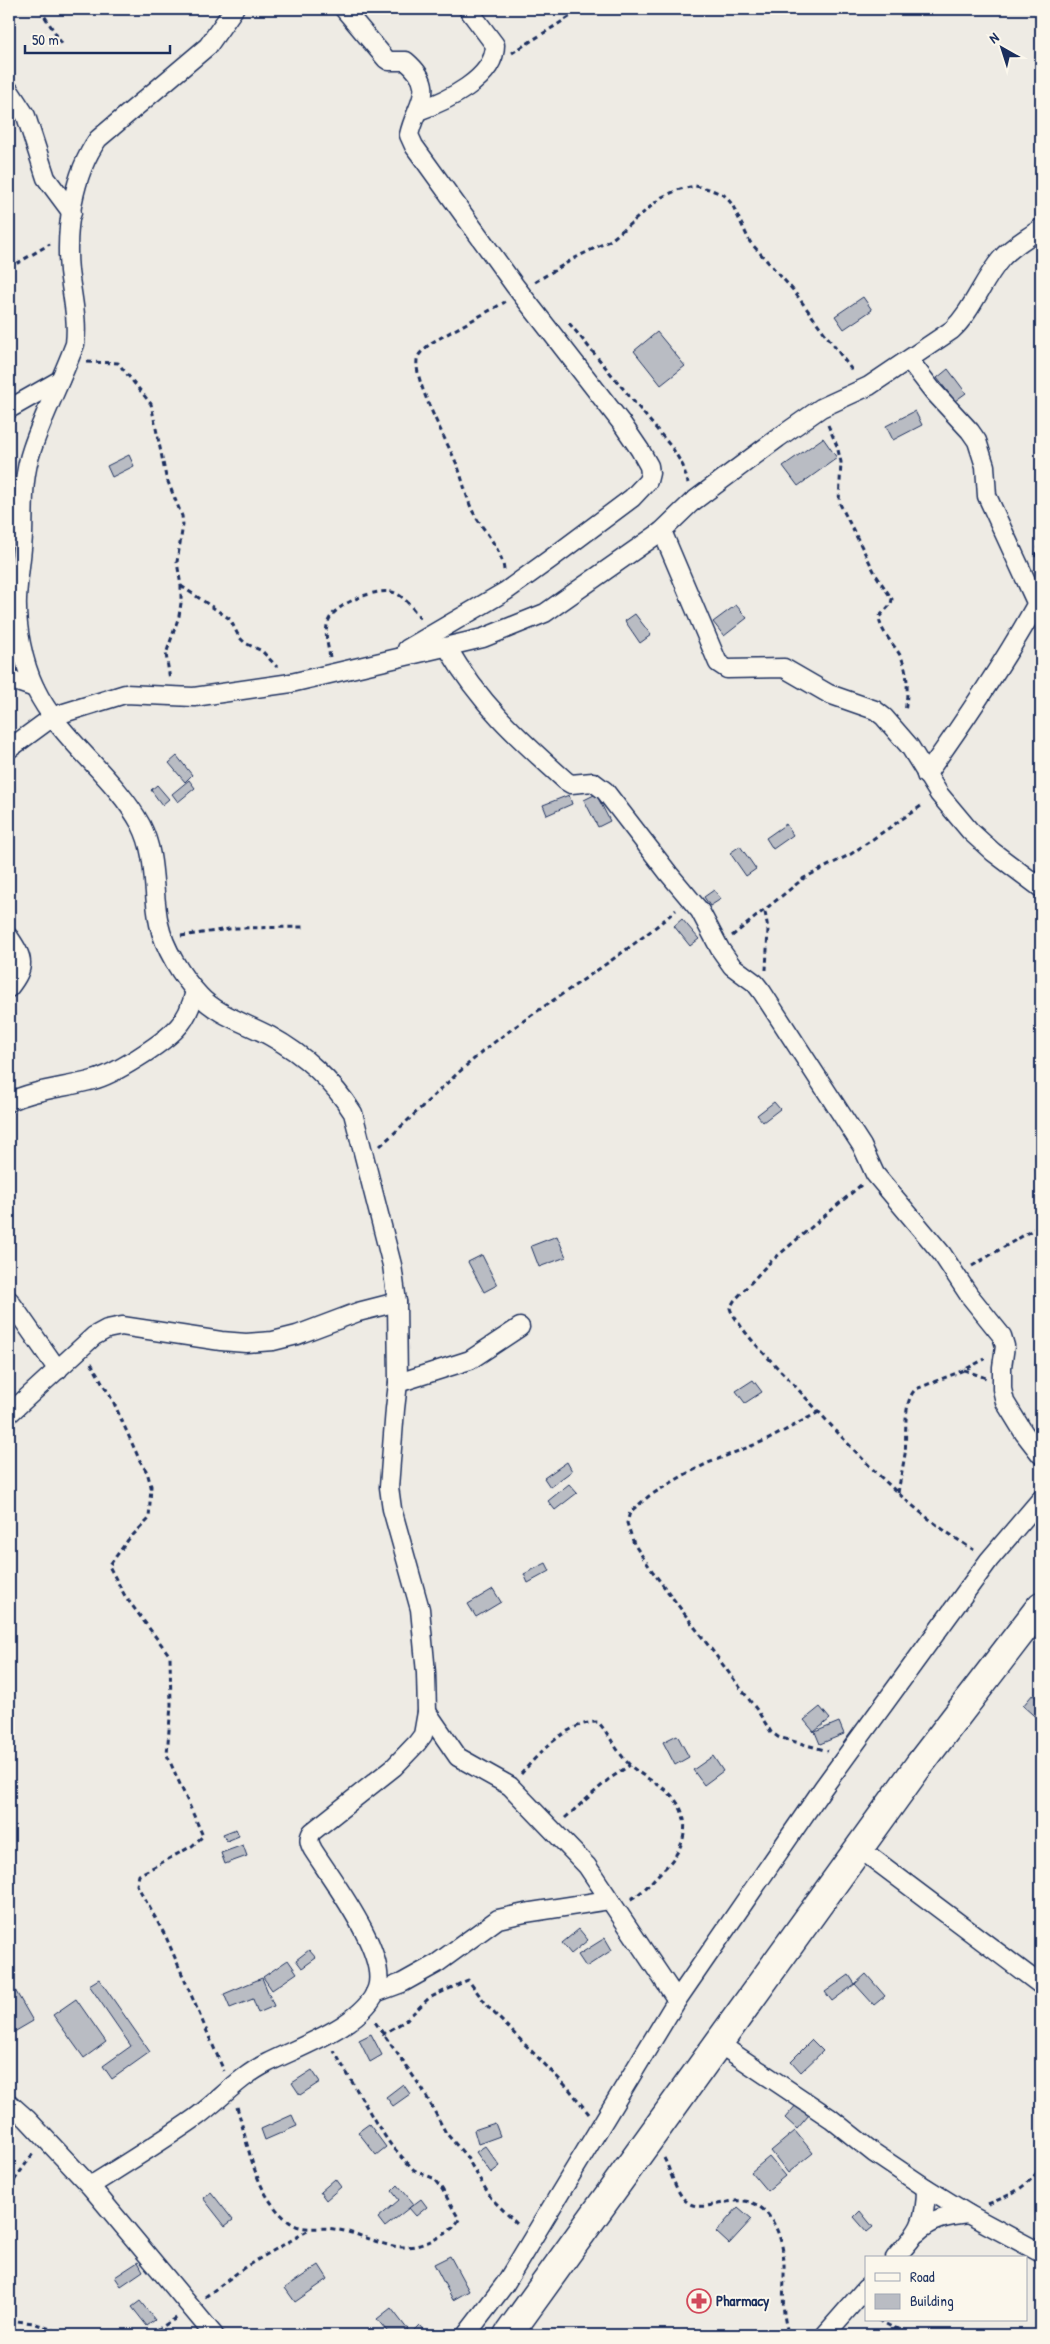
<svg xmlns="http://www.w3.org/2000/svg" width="1050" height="2344" viewBox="0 0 1050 2344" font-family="'Patrick Hand',sans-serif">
  <rect width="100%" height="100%" fill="#eeebe4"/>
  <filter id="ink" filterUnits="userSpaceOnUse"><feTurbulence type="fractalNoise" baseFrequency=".02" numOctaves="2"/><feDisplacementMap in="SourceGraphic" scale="10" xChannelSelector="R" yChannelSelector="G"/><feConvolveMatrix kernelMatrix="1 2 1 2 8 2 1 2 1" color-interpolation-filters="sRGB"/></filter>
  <g filter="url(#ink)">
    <g fill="#b9bcc3" stroke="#1b2f5e">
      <polygon points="863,297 872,310 844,329 835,316"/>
      <polygon points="657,332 685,366 661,385 634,351"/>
      <polygon points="948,369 966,393 955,401 937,378"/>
      <polygon points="915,411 922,425 893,440 886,426"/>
      <polygon points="823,438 837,458 798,486 783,466"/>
      <polygon points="129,455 134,466 112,477 107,466"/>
      <polygon points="736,605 747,618 724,636 713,622"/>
      <polygon points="635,614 651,635 640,643 625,621"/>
      <polygon points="177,756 192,775 185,782 169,763"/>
      <polygon points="189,780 195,788 178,802 172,794"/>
      <polygon points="157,785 169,799 162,805 151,790"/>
      <polygon points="596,794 610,821 598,827 584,800"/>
      <polygon points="569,795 572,804 547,815 543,805"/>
      <polygon points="786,824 793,835 773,849 766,838"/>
      <polygon points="740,846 756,869 746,876 730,853"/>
      <polygon points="714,890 721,899 710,906 704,897"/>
      <polygon points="682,919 699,939 690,946 674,926"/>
      <polygon points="774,1102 780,1109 763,1122 757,1115"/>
      <polygon points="557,1236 566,1257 539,1267 531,1246"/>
      <polygon points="482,1255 497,1285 484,1292 468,1262"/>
      <polygon points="753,1380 762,1392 745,1403 736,1391"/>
      <polygon points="567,1462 572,1471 550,1487 544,1478"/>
      <polygon points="569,1484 577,1493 555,1510 548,1501"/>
      <polygon points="546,1563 550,1571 528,1583 524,1574"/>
      <polygon points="493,1589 501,1602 476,1617 468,1604"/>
      <polygon points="1033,1694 1041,1702 1041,1722 1023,1706"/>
      <polygon points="820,1707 830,1719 814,1732 804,1720"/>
      <polygon points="839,1722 844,1734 820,1744 815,1732"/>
      <polygon points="677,1735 689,1757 675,1765 663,1742"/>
      <polygon points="713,1756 723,1771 704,1785 693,1770"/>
      <polygon points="236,1829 239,1836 227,1841 223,1834"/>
      <polygon points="243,1845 247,1856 225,1864 221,1853"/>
      <polygon points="579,1929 588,1940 571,1954 562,1943"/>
      <polygon points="605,1938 612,1950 586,1967 578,1955"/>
      <polygon points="309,1950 316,1958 302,1968 296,1960"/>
      <polygon points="288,1960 297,1973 272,1990 263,1977"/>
      <polygon points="866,1974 885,1996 874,2005 855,1984"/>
      <polygon points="849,1975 855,1984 832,2001 825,1992"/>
      <polygon points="262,1978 274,2006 258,2013 253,1999 230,2008 224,1994"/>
      <polygon points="99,1979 150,2052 112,2079 103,2066 131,2046 89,1985"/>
      <polygon points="11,1983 33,2021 9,2035 9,2019 11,2018 9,2014 9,1985"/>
      <polygon points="76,1999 106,2042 84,2058 53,2015"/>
      <polygon points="371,2034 382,2055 370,2062 359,2040"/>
      <polygon points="812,2040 823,2051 801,2072 791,2061"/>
      <polygon points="312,2070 320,2082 300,2095 292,2083"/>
      <polygon points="403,2084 410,2094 393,2106 386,2097"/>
      <polygon points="797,2104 809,2115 797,2129 785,2118"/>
      <polygon points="292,2115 297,2126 265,2140 261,2129"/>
      <polygon points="495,2123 500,2136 478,2144 474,2130"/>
      <polygon points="369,2124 386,2147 376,2155 358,2132"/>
      <polygon points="795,2131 813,2153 788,2173 771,2151"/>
      <polygon points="485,2146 500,2166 491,2173 476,2152"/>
      <polygon points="769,2157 785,2176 767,2191 751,2172"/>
      <polygon points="335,2179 341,2187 326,2200 320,2192"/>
      <polygon points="398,2185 414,2204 385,2227 378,2218 399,2200 392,2191"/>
      <polygon points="211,2192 233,2220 225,2226 203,2198"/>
      <polygon points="421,2199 427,2207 416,2216 409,2208"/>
      <polygon points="738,2207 752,2219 729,2244 716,2232"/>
      <polygon points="860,2211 873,2227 867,2232 854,2217"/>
      <polygon points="450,2256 469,2291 453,2300 434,2264"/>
      <polygon points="138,2262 143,2271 121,2286 115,2277"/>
      <polygon points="319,2265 328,2279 295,2302 285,2288"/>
      <polygon points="140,2301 155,2320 147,2326 132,2307"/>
      <polygon points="391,2308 408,2330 402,2335 390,2335 377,2319"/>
      <polygon points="419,2325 428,2335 410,2334"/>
    </g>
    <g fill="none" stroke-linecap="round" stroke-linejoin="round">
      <g stroke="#1b2f5e" stroke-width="21">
        <g id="street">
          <path d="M344,9L386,59L389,61H406C439,89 416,103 409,135L414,146L515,286L623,425L640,450L649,466L650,473L648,481L632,498L549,560L506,591L407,649"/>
          <polyline points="9,90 26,116 46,178 72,213"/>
          <path d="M418,111C446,101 495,79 495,45L468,9"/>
          <polyline points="909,360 933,391 970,431 977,441 985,466 987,496 1041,613"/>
          <polyline points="9,409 60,380"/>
          <polyline points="662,531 718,663 727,669 784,668 829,694 875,710 884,717 910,747 939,794 970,831 993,852 1041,888"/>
          <path d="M447,647C480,704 518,738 566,781L571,784L593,782L605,791L669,874L700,911L720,949L732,966L755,983L762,992L862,1146L875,1174L942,1254L969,1295L1002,1336L1005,1346L1002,1367V1389L1005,1402L1024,1433L1041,1455"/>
          <polyline points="9,679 35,688"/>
          <path d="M9,749L54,716L125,694L194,697L291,683L483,638L545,613L662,531L691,503L778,438L821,408L869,386L952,330C973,310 982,281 1001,259C1012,246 1028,238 1041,228"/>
          <path d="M926,775C966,719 1003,664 1036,605"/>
          <path d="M9,937C24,959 26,966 9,988"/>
          <path d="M9,1102C36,1089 65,1088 93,1080C114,1075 162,1044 177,1028C187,1018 192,1004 195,991"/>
          <polyline points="9,1300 58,1370"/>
          <polyline points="398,1383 470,1360 520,1327"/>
          <polyline points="9,1414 94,1336 107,1329 122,1326 221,1341 246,1343 273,1341 297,1335 358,1312 397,1302"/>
          <polyline points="427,1712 458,1757 510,1786 587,1866 677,2000"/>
          <polyline points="859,1848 1041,1985"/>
          <polyline points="375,1993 402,1983 436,1964 498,1919 525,1913 609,1900"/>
          <polyline points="718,2043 830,2118 874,2153 926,2188 968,2214 1041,2253"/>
          <polyline points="9,2103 27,2119 90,2186 214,2335"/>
          <path d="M90,2186C125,2164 161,2142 195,2118C220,2100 239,2077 267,2063C298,2047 366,2024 377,1988C388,1953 332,1880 313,1850C309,1843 308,1839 312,1832L394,1767L417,1743L423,1735L427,1712L426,1673L420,1609L392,1509L389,1487L395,1409L398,1383L397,1302L392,1265L353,1113C333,1081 303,1054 270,1036C246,1023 217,1015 199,995C182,977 164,948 159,924C152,891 157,856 141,825C114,775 60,740 35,688C23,663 16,627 17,599C18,577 22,556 23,535C24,505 22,478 32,449C44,413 62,379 75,344C78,319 72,296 69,271C65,229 73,174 98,139L208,46L234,9"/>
          <path d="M917,2233C932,2219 948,2216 968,2214"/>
          <path d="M895,2258C918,2232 926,2224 926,2188"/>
          <polyline points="466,2335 505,2284 677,2000 823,1788 989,1560 1041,1499"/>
          <polyline points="825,2335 866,2288"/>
        </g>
      </g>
      <g stroke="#1b2f5e" stroke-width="31">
        <polyline id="highway" points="508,2335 919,1765 1041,1606"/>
      </g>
      <g stroke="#1b2f5e" stroke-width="3" stroke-dasharray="5 4" stroke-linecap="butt">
        <polyline points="40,9 62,44"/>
        <polyline points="512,53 582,9"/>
        <polyline points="9,268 50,244"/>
        <polyline points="535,282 575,258 611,240 662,197 680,189 695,186 709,189 724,195 732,204 750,242 793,290 854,373"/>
        <polyline points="569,323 673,449 683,466 688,483"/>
        <polyline points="87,362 118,363 151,404 166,477 182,516 183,525 177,562 181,586 181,603 179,616 166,654 170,680"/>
        <path d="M828,425L837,446L841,462L839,502L876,575L892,599L891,604L879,617C880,631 893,643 900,655C909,671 908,694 905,712"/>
        <polyline points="1035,557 1041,543"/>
        <path d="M504,570C502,548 482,530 472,510C466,496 463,481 458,467C448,443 414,383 417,360C418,353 426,348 431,343L505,302"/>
        <polyline points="181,586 230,619 239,637 245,643 262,651 277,667"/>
        <path d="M330,657C328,646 324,633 328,622C333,604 379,586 395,593C407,598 415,612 422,621"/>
        <polyline points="765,912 768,929 766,970"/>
        <polyline points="181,936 236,928 305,927"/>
        <polyline points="732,936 804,878 851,854 924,804"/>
        <path d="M380,1146C418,1112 453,1075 492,1044C552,998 619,960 676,910"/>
        <path d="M861,1185L768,1264L734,1301L730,1308L731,1311C747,1339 773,1362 795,1386C853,1449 899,1504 974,1550"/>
        <polyline points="972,1266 1041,1225"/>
        <polyline points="91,1363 113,1401 140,1461 147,1472 151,1486 149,1519 128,1540 109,1566 125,1596 170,1656 171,1705 167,1755 203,1836 192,1846 139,1875 137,1885 166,1937 224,2071"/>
        <polyline points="964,1370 986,1378"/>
        <polyline points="819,1412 769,1439 708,1463 684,1475 649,1496 630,1512 627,1523 634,1544 653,1572 757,1710 771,1732 778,1737 828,1751"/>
        <path d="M898,1493C900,1480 903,1467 905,1454C907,1437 902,1401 916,1389L964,1370L985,1359"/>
        <path d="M521,1774C540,1752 567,1722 598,1722C610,1735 617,1753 630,1765C641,1776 656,1782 668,1792C694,1816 687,1847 664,1869C652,1880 644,1893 629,1900"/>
        <polyline points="565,1818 609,1779 630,1765"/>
        <polyline points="375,2022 423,2090 446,2133 466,2156 491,2198 519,2226"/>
        <polyline points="382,2035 405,2021 429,1998 468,1980 490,2009 569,2089 589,2114"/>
        <path d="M237,2107C249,2147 254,2192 287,2220C301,2233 317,2226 334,2229C375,2235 395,2261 439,2237C447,2232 455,2228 459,2219L442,2189L433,2178L414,2170L391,2145L376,2123L334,2051"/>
        <path d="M664,2158C671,2171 675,2192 687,2202C710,2219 750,2176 775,2226C794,2264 775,2298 789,2335"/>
        <polyline points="9,2188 34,2152"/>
        <path d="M988,2204C1009,2196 1030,2186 1041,2166"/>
        <polyline points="205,2297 245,2267 309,2230"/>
        <polyline points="9,2320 33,2323 68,2335"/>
        <polyline points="878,2320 892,2327 923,2335"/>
        <polyline points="149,2335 178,2317"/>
      </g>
      <use href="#street" stroke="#fbf7ec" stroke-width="18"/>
      <use href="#highway" stroke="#fbf7ec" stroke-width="28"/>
    </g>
  </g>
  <defs>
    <g id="pharmacy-ring" transform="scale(1.25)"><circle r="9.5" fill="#fbf7ec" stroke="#d1495b" stroke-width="1.5"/><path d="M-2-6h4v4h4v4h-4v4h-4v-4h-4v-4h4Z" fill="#d1495b"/></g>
  </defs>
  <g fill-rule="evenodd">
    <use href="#pharmacy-ring" x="699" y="2301"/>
  </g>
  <g text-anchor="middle" stroke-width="4" stroke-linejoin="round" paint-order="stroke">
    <g font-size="15" font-weight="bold" fill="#1b2f5e" stroke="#fbf7ec" text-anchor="start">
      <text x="716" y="2306">Pharmacy</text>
    </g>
  </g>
  <rect width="1050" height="2344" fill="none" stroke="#fbf7ec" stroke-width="30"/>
  <rect x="15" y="15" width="1020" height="2314" fill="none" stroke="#1b2f5e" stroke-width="2" filter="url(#ink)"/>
  <rect x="865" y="2256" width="162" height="65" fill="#fbf7ec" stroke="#a1a7b3"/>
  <rect x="875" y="2273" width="25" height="8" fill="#fbf7ec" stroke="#a1a7b3"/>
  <text x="910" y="2282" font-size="15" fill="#1b2f5e">Road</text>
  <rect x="875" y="2294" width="25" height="15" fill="#b9bcc3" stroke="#a1a7b3"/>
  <text x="910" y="2306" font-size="15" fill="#1b2f5e">Building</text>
  <g transform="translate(1002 48) rotate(321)" stroke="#fbf7ec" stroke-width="4" paint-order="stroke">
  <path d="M0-4L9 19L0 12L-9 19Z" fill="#1b2f5e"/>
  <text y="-8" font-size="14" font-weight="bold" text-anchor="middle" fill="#1b2f5e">N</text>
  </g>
  <path d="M25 45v8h145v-8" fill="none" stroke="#1b2f5e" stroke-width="2.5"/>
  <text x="32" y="45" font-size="15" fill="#1b2f5e" stroke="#fbf7ec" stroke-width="4" paint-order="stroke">50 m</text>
</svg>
